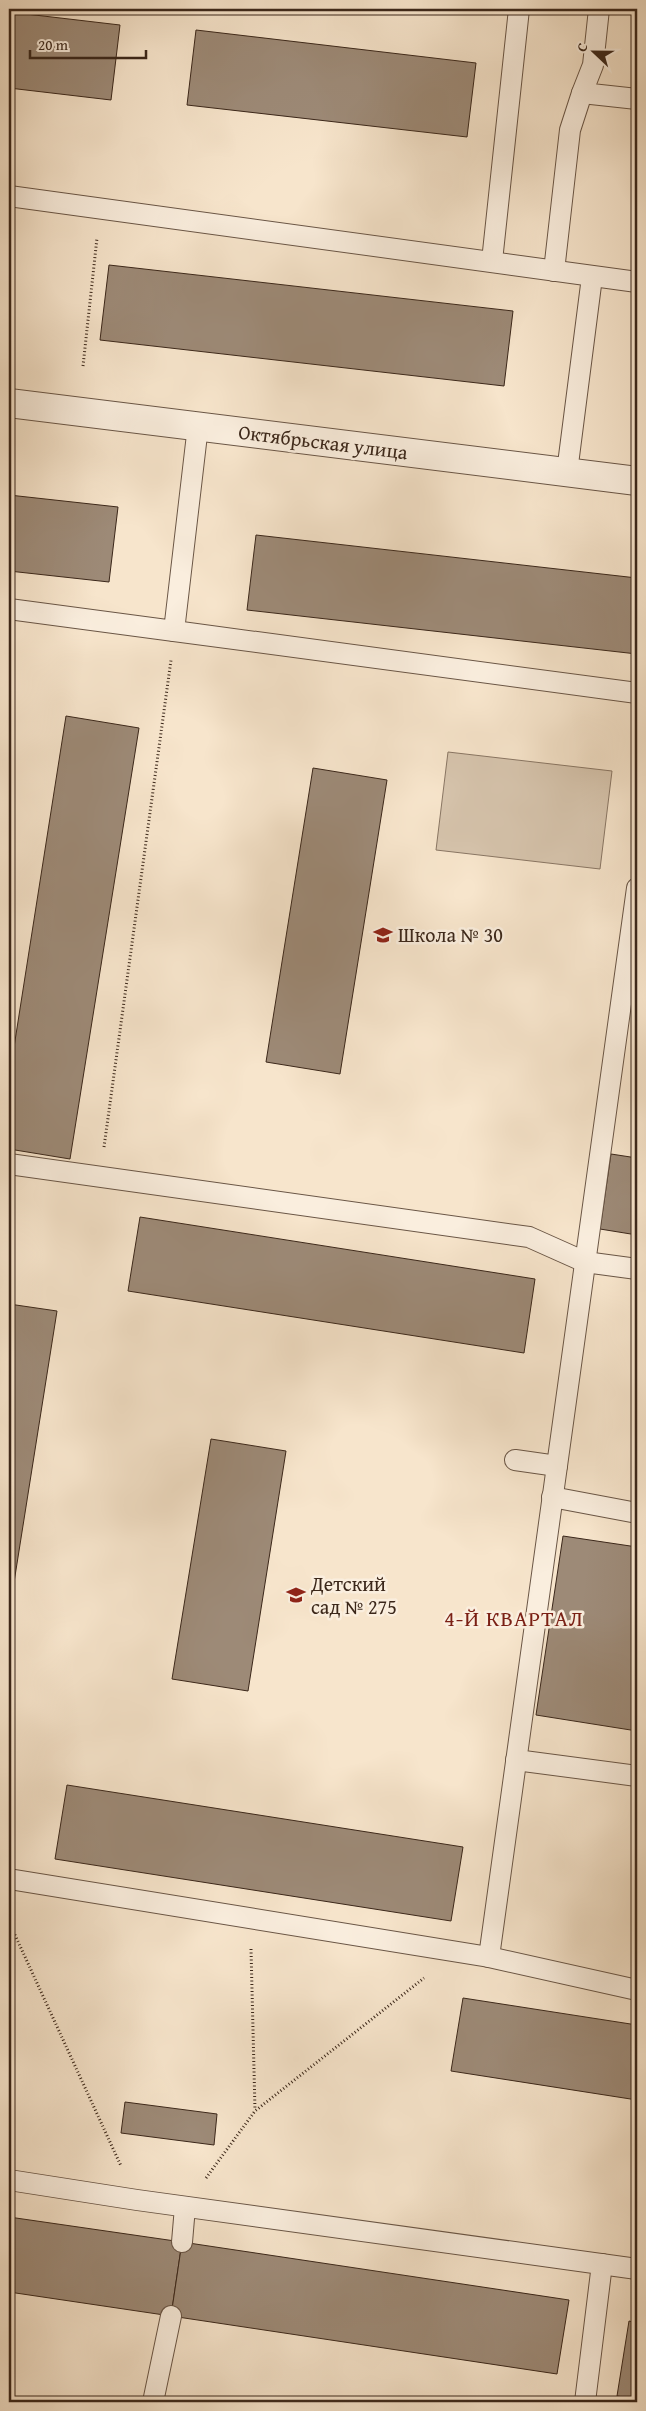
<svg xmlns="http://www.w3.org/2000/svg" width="646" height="2411" viewBox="0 0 646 2411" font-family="'Gentium Book Plus',serif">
  <rect width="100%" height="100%" fill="#f7e5cc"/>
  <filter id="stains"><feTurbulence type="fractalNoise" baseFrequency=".004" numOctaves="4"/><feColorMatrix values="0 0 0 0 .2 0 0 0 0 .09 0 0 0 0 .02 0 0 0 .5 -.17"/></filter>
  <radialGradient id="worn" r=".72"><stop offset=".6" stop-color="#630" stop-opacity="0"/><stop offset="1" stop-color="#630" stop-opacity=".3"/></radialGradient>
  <polygon fill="#d7c5ae" stroke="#897664" points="448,752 612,771 600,869 436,850"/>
  <g fill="#9d8a77" stroke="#3b271a">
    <polygon points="9,12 120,25 111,100 9,88"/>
    <polygon points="196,30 476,63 467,137 187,105"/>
    <polygon points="109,265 513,311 504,386 100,340"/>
    <polygon points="9,495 118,507 109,582 9,571"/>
    <polygon points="256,535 637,578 637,654 247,610"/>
    <polygon points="66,716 139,728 70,1159 9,1149 9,1079"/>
    <polygon points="313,768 387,780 340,1074 266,1062"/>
    <polygon points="611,1154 637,1158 637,1235 600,1229"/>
    <polygon points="140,1217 535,1279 524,1353 128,1291"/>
    <polygon points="9,1304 57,1311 9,1614"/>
    <polygon points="211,1439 286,1451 248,1691 172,1679"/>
    <polygon points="563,1536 637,1547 637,1731 536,1715"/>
    <polygon points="67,1785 463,1847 451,1921 55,1859"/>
    <polygon points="463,1998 637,2025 637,2100 451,2071"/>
    <polygon points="125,2102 217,2114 214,2145 121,2133"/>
    <polygon points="9,2217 182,2242 171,2316 9,2292"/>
    <polygon points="182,2242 569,2300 557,2374 171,2316"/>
    <polygon points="629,2321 637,2323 637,2399 617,2396"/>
  </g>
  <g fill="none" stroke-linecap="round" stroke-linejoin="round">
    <g stroke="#6a5646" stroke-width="22">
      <g id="service">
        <polyline points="599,9 593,65 582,93 637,99"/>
        <polyline points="9,196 637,282"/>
        <polyline points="492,261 519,9"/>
        <polyline points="554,271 570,130 582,93"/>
        <polyline points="567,472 592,277"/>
        <polyline points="9,609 174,631 198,426"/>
        <polyline points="174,631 637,693"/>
        <polyline points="9,1164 529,1237 585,1262 637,1269"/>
        <polyline points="515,1460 557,1466"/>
        <polyline points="552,1497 637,1513"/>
        <polyline points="516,1760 637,1776"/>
        <polyline points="9,1879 489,1957 637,1990"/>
        <polyline points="489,1957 637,888"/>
        <polyline points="9,2180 137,2200 637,2269"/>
        <polyline points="182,2242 185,2207"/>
        <polyline points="153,2402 171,2316"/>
        <polyline points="585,2402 602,2264"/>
      </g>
    </g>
    <g stroke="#6a5646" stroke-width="30">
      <polyline id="minor" points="9,403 637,481"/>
    </g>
    <g stroke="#3b271a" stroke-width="3" stroke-dasharray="1 2.5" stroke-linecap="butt">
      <polyline points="83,366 97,238"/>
      <polyline points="104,1147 171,660"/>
      <polyline points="9,1922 121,2166"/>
      <polyline points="251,1949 255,2110"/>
      <polyline points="206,2178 255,2111 424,1978"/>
    </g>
    <use href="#service" stroke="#faeede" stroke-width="20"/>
    <use href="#minor" stroke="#faeede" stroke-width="28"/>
  </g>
  <defs>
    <g id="school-bare" transform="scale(1.5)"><path d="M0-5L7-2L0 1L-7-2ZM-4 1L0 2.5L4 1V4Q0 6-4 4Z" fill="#8f2418" stroke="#faeede" stroke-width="2.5" paint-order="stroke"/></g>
  </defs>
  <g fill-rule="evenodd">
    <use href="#school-bare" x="383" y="935"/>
    <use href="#school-bare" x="296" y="1595"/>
  </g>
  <g text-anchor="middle" stroke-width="5" stroke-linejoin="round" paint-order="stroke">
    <g font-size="20" fill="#3b271a" stroke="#faeede">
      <text transform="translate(323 442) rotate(7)" y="7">Октябрьская улица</text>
    </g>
    <g font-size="20" fill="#3b271a" stroke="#faeede" text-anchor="start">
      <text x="398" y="942">Школа № 30</text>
      <text x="311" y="1591">Детский<tspan x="311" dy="23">сад № 275</tspan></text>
    </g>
    <g font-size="22" letter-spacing="1" fill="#7a1f14" stroke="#faeede">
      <text x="514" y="1626">4-Й КВАРТАЛ</text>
    </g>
  </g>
  <rect width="646" height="2411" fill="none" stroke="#f7e5cc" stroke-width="30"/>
  <rect x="10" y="10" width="626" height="2391" fill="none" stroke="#3b271a" stroke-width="2.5"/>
  <rect x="15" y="15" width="616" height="2381" fill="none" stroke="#3b271a"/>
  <g transform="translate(594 52) rotate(292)" stroke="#faeede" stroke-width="4" paint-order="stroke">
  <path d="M0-4L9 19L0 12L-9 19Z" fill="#3b271a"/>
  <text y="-8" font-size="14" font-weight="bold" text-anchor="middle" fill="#3b271a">С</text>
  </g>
  <path d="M30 50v8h116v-8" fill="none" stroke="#3b271a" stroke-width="2.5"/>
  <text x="38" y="50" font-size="15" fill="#3b271a" stroke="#faeede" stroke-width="4" paint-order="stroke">20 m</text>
  <rect width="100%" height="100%" filter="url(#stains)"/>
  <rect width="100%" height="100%" fill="url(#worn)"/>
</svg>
